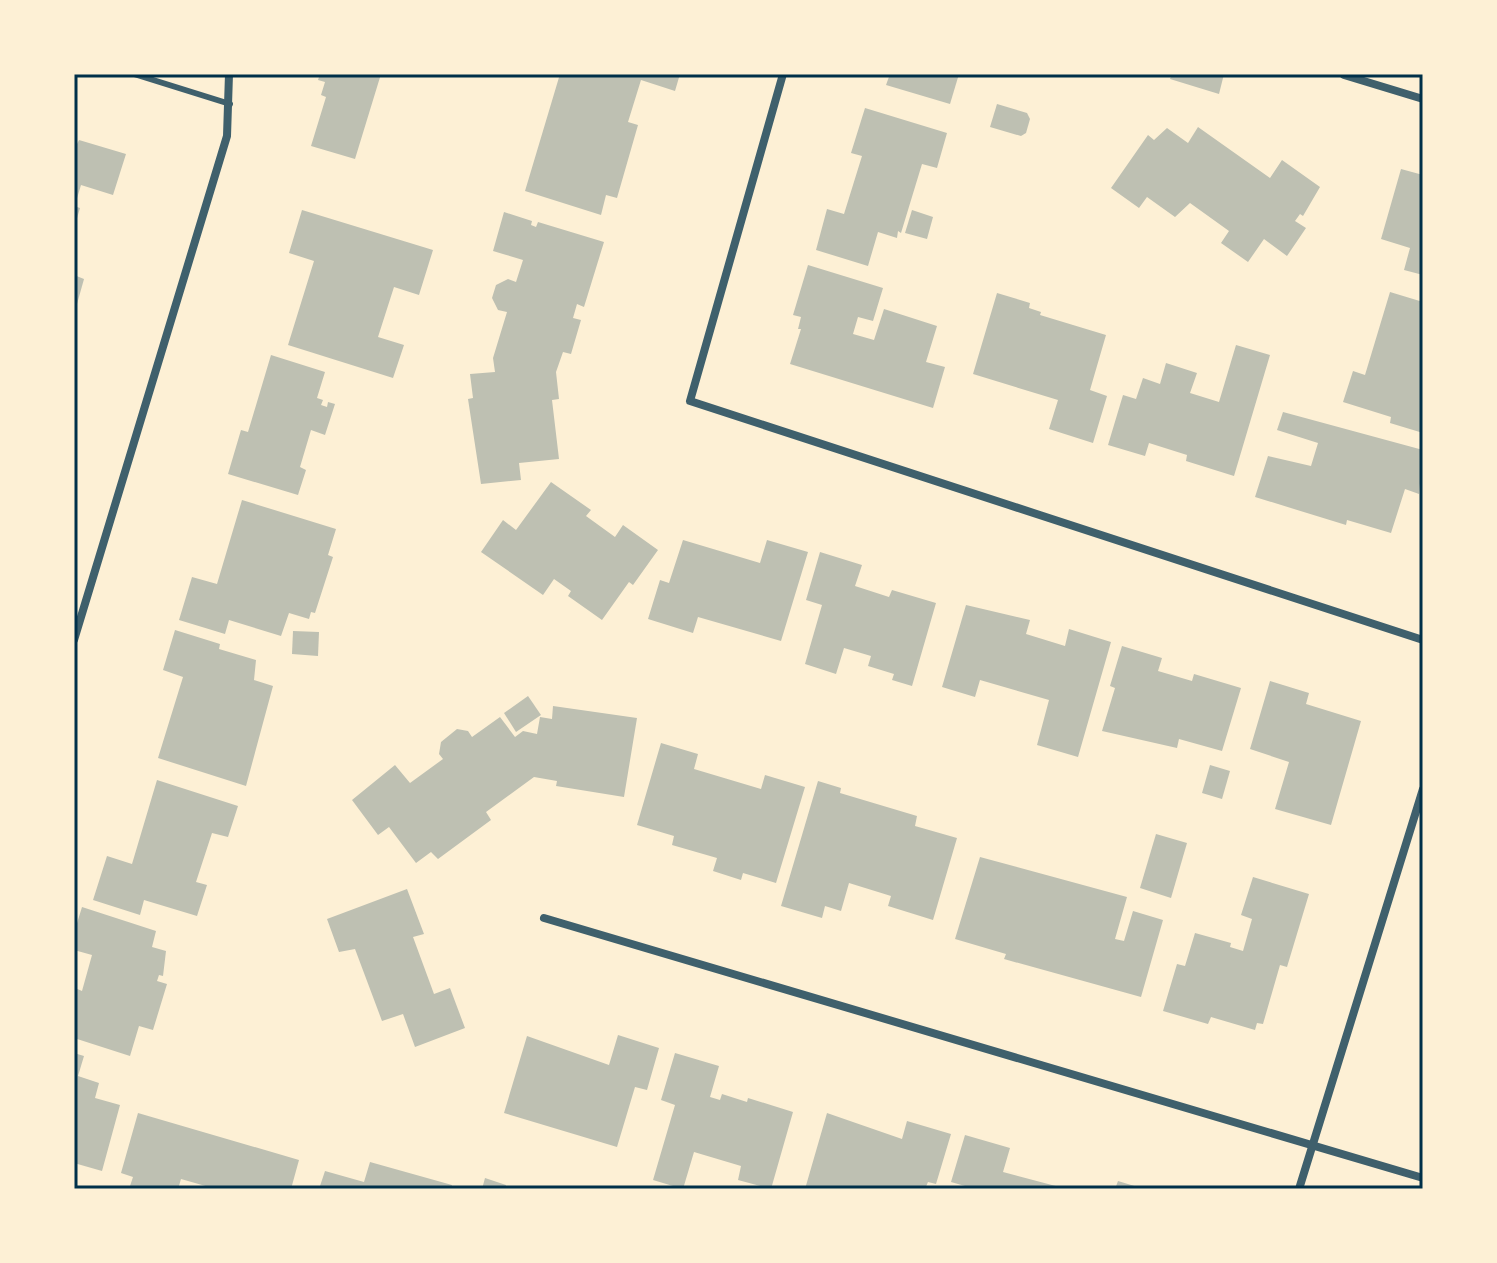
<svg xmlns="http://www.w3.org/2000/svg" width="1497" height="1263" viewBox="0 0 1497 1263" font-family="'Roboto Condensed',sans-serif">
  <rect width="100%" height="100%" fill="#fdf0d5"/>
  <g fill="#bec0b2">
    <polygon points="320,74 381,74 355,159 311,146 326,97 321,95 325,82 318,80"/>
    <polygon points="560,74 680,74 675,91 641,80 628,122 638,125 617,198 606,195 601,215 525,191"/>
    <polygon points="890,74 959,74 950,104 886,85"/>
    <polygon points="1172,74 1224,74 1219,94 1170,79"/>
    <polygon points="997,104 1027,113 1030,119 1026,133 1021,136 990,127"/>
    <polygon points="865,108 947,133 937,168 922,164 901,233 898,231 897,238 878,232 868,266 816,250 827,209 844,214 862,156 851,153"/>
    <polygon points="1198,127 1270,178 1282,160 1320,187 1303,216 1300,214 1295,221 1306,228 1287,256 1264,239 1248,262 1221,243 1229,231 1190,203 1175,217 1147,197 1139,208 1111,188 1148,135 1154,140 1167,128 1188,143"/>
    <polygon points="79,140 126,154 113,195 81,185 75,205 74,150"/>
    <polygon points="1401,169 1423,175 1423,275 1404,270 1410,248 1381,239"/>
    <polygon points="74,206 80,208 75,225 74,225"/>
    <polygon points="302,210 433,250 419,295 394,287 378,337 404,345 393,378 288,345 314,261 289,253"/>
    <polygon points="912,210 933,217 927,239 905,233"/>
    <polygon points="504,212 532,221 531,225 536,227 538,222 604,242 584,307 577,304 573,318 581,320 571,354 563,352 556,372 559,399 552,400 559,459 519,463 521,480 481,484 468,399 473,398 470,374 495,372 493,358 507,312 498,310 492,298 496,285 508,279 516,282 523,260 493,251"/>
    <polygon points="808,265 883,288 873,321 858,317 853,334 874,340 884,309 937,326 926,362 945,367 933,408 790,364 801,329 798,329 801,317 793,315"/>
    <polygon points="74,275 84,279 75,311 74,311"/>
    <polygon points="1390,292 1423,302 1423,433 1390,423 1391,417 1343,402 1353,371 1365,375"/>
    <polygon points="997,293 1030,303 1029,308 1041,312 1040,315 1106,335 1090,390 1107,396 1093,443 1049,429 1058,400 973,374"/>
    <polygon points="1236,345 1270,355 1234,476 1186,461 1187,455 1149,443 1145,456 1108,445 1123,395 1136,399 1143,378 1160,384 1166,363 1197,373 1190,393 1219,402"/>
    <polygon points="271,355 325,372 317,398 323,400 321,405 327,407 328,402 335,404 325,435 311,430 300,467 306,470 298,495 228,474 241,430 248,432"/>
    <polygon points="1283,412 1423,450 1419,494 1405,489 1391,533 1347,520 1346,525 1255,497 1268,456 1311,466 1318,443 1277,430"/>
    <polygon points="551,482 591,510 586,516 615,537 623,525 658,550 633,585 629,582 602,620 568,596 571,591 554,579 543,595 481,552 503,520 516,530"/>
    <polygon points="242,500 336,529 328,555 333,557 315,613 311,612 309,619 289,613 281,636 229,620 225,634 179,620 192,577 217,584"/>
    <polygon points="683,540 760,563 767,540 808,552 781,641 698,617 693,633 648,619 660,580 669,583"/>
    <polygon points="820,552 862,565 855,586 889,597 892,590 936,603 912,686 892,680 894,674 868,666 871,656 844,648 836,674 805,664 822,605 806,600"/>
    <polygon points="966,605 1030,620 1026,634 1065,646 1069,629 1111,642 1078,757 1037,745 1049,700 980,680 975,697 942,687"/>
    <polygon points="175,630 220,644 219,649 256,660 254,680 273,686 246,786 158,758 183,677 163,670"/>
    <polygon points="293,631 319,632 318,656 292,654"/>
    <polygon points="1122,646 1162,658 1158,671 1192,681 1194,674 1241,688 1222,751 1179,739 1177,748 1102,731 1115,688 1110,686"/>
    <polygon points="1270,681 1309,693 1306,704 1361,721 1331,825 1275,809 1289,762 1250,749"/>
    <polygon points="528,696 541,715 516,732 504,713"/>
    <polygon points="553,706 637,718 624,797 556,786 557,781 534,777 486,812 491,820 438,859 431,852 416,863 389,827 378,835 352,800 395,765 410,783 443,759 439,754 441,742 457,729 468,731 472,737 500,717 515,737 523,731 537,734 540,717 552,719"/>
    <polygon points="661,743 698,754 694,769 761,789 765,775 805,787 776,883 743,873 741,880 713,871 717,858 672,845 674,836 637,825"/>
    <polygon points="1210,765 1230,771 1222,799 1202,793"/>
    <polygon points="157,780 238,806 228,837 212,833 196,882 207,885 197,916 144,900 140,915 93,900 107,856 132,864"/>
    <polygon points="818,781 841,788 840,793 917,816 915,826 957,838 933,920 888,906 891,896 849,883 841,911 825,906 822,918 781,906"/>
    <polygon points="1156,834 1187,843 1171,898 1140,888"/>
    <polygon points="980,857 1127,897 1115,939 1124,941 1133,911 1163,920 1141,997 1004,959 1006,954 955,939"/>
    <polygon points="1253,877 1309,894 1287,967 1280,965 1263,1024 1257,1023 1255,1030 1211,1017 1208,1024 1163,1011 1177,964 1185,966 1195,933 1231,943 1230,947 1243,951 1252,919 1241,915"/>
    <polygon points="407,889 424,934 413,937 434,994 450,988 465,1028 415,1047 403,1014 382,1021 355,949 339,952 327,919"/>
    <polygon points="82,907 156,931 152,947 166,951 163,976 159,975 157,981 167,984 153,1030 139,1026 130,1056 74,1038 74,991 75,988 82,991 92,955 74,950 74,933"/>
    <polygon points="618,1035 659,1048 647,1090 635,1087 617,1147 504,1113 527,1036 609,1065"/>
    <polygon points="74,1053 84,1056 78,1076 99,1083 95,1098 120,1105 102,1171 74,1163"/>
    <polygon points="675,1053 719,1066 710,1097 720,1100 722,1094 747,1102 748,1098 793,1112 771,1189 738,1180 741,1166 694,1152 683,1189 653,1180 675,1105 661,1100"/>
    <polygon points="138,1113 299,1160 291,1189 216,1189 181,1179 178,1189 129,1189 133,1177 121,1173"/>
    <polygon points="827,1113 902,1139 907,1121 951,1134 936,1184 928,1182 925,1189 805,1189"/>
    <polygon points="965,1135 1010,1148 1003,1172 1067,1189 964,1189 965,1186 951,1182"/>
    <polygon points="370,1162 452,1185 451,1189 319,1189 325,1171 364,1182"/>
    <polygon points="485,1178 506,1185 505,1189 482,1189"/>
    <polygon points="1118,1181 1141,1188 1141,1189 1115,1189"/>
  </g>
  <g fill="none" stroke-linecap="round" stroke-linejoin="round">
    <polyline stroke="#3f606c" stroke-width="6" points="134,74 230,104"/>
    <g stroke="#3f606c" stroke-width="8">
      <polyline points="783,74 690,401 1423,640"/>
      <polyline points="1344,75 1423,99"/>
      <polyline points="74,640 227,136 229,74"/>
      <polyline points="544,918 1423,1178"/>
      <polyline points="1299,1189 1423,789"/>
    </g>
  </g>
  <rect width="1497" height="1263" fill="none" stroke="#fdf0d5" stroke-width="152"/>
  <rect x="76" y="76" width="1345" height="1111" fill="none" stroke="#003049" stroke-width="3"/>
</svg>
